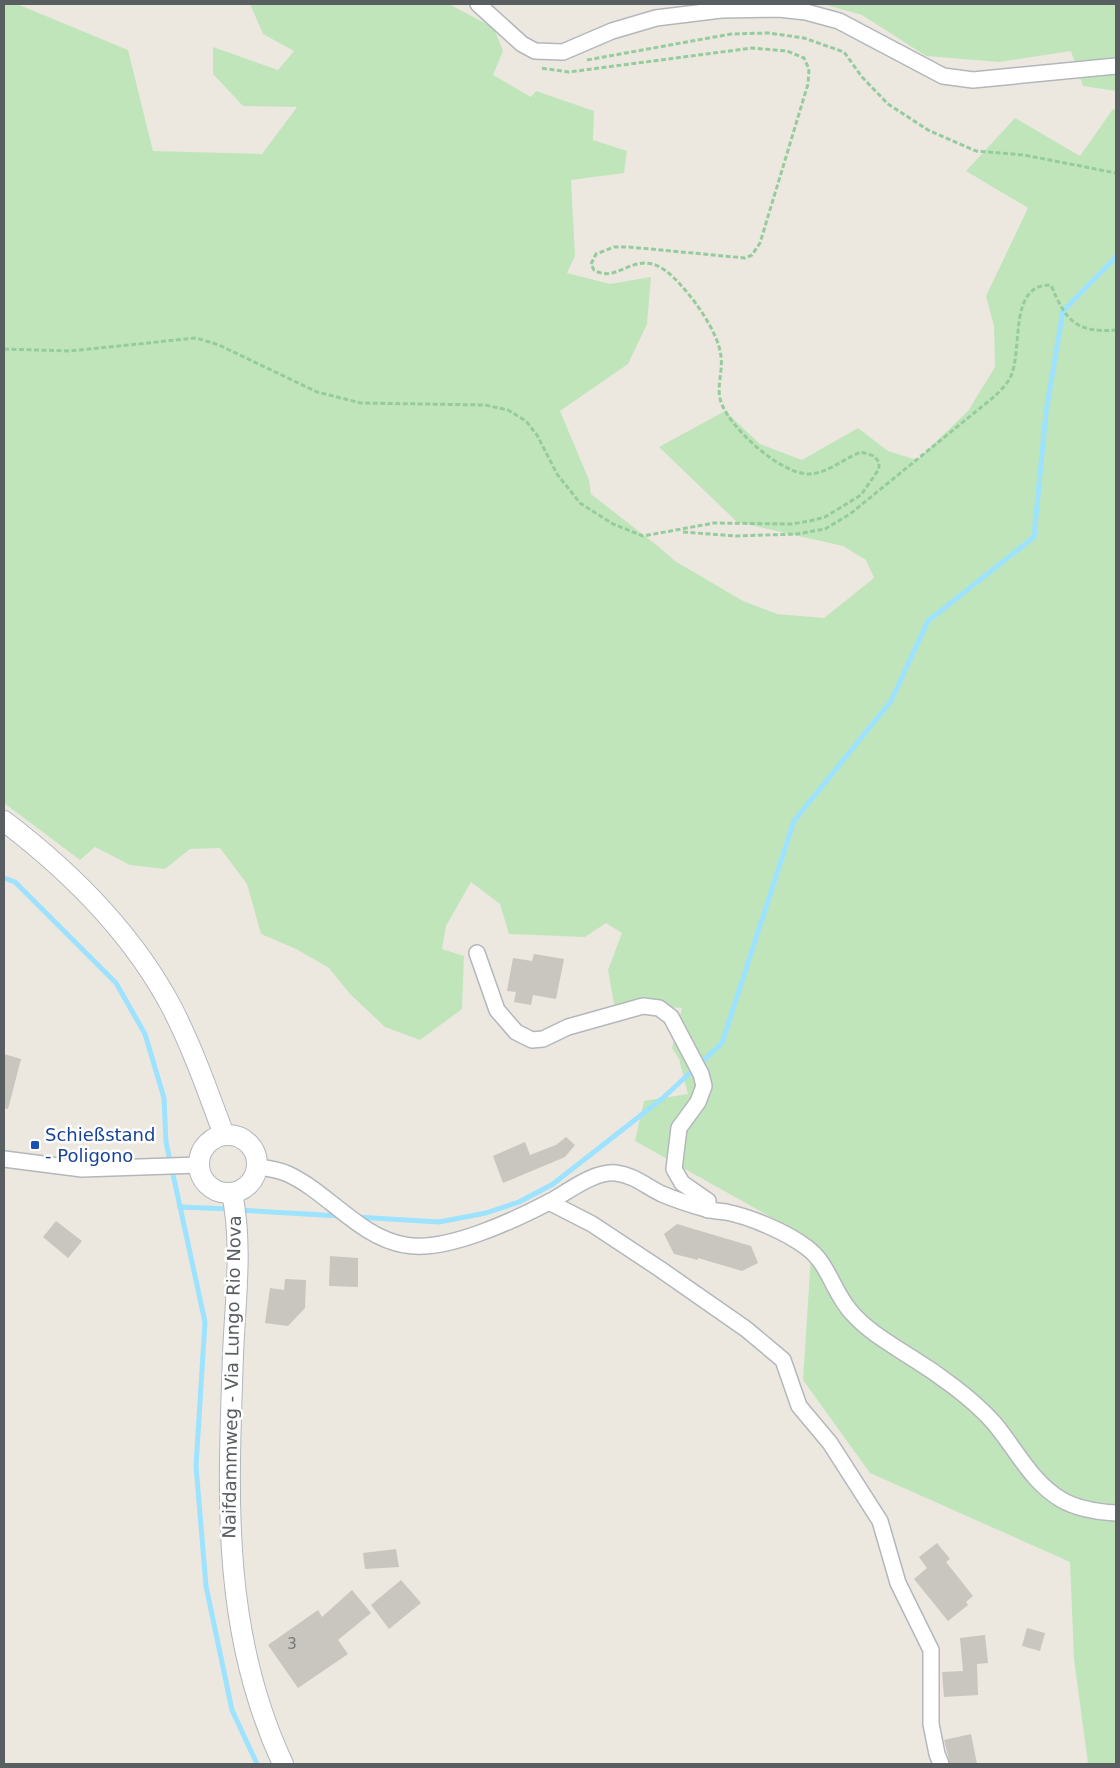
<svg xmlns="http://www.w3.org/2000/svg" width="1120" height="1768" viewBox="0 0 1120 1768" font-family="'DejaVu Sans',sans-serif">
  <rect width="100%" height="100%" fill="#ece8e0"/>
  <g fill="#c1e5bb">
    <polygon points="4,4 17,4 128,50 153,151 262,154 297,107 243,106 213,74 213,47 278,70 294,51 263,34 250,4 449,4 494,28 503,51 493,75 531,97 536,91 594,111 593,140 627,151 624,173 571,180 575,256 567,273 610,284 651,277 647,324 628,364 560,411 589,480 591,494 659,547 675,561 743,601 777,614 824,618 874,578 866,560 843,546 737,522 659,447 725,411 760,444 802,460 858,428 888,451 917,460 968,411 995,367 994,326 986,296 1028,208 966,171 1015,118 1080,156 1113,109 1116,110 1116,1764 1088,1764 1074,1659 1070,1562 870,1473 803,1380 812,1240 635,1141 644,1101 688,1094 679,1059 672,1048 682,1008 614,1004 608,970 622,933 606,923 585,937 509,934 500,904 471,882 446,926 442,949 464,956 462,1009 420,1040 385,1027 350,994 329,968 296,949 261,934 247,884 220,848 190,849 165,869 130,865 95,847 80,860 4,803"/>
    <polygon points="823,4 1116,4 1116,91 1083,86 1071,51 999,62 926,56 862,15"/>
  </g>
  <g fill="none" stroke-linecap="round" stroke-linejoin="round">
    <g stroke="#9de2ff" stroke-width="5">
      <polyline points="4,878 15,882 116,983 145,1034 164,1098 166,1142 205,1322 196,1466 206,1586 232,1710 257,1764"/>
      <polyline points="180,1207 230,1209"/>
      <polyline points="239,1210 340,1216"/>
      <polyline points="356,1217 439,1222 486,1213 519,1202 553,1184 663,1098 722,1043 794,821 891,701 928,621 1034,537 1046,412 1063,311 1116,257"/>
    </g>
  </g>
  <g fill="#c9c5bf">
    <polygon points="534,954 564,959 556,999 533,995 531,1005 514,1002 516,992 507,991 513,958 532,961"/>
    <polygon points="4,1054 21,1059 8,1109 4,1108"/>
    <polygon points="566,1137 575,1145 565,1157 503,1183 493,1156 525,1142 530,1155 556,1145"/>
    <polygon points="56,1221 82,1241 68,1258 43,1237"/>
    <polygon points="677,1224 751,1246 758,1263 742,1271 698,1258 698,1260 674,1254 664,1234"/>
    <polygon points="330,1256 358,1258 358,1287 329,1286"/>
    <polygon points="285,1279 306,1280 305,1308 288,1326 265,1323 270,1288 284,1290"/>
    <polygon points="937,1543 950,1559 946,1562 973,1596 966,1602 968,1605 948,1621 914,1579 927,1568 919,1557"/>
    <polygon points="396,1549 399,1567 365,1569 363,1553"/>
    <polygon points="401,1580 421,1603 389,1629 371,1605"/>
    <polygon points="352,1590 371,1613 338,1640 348,1654 298,1688 268,1645 318,1610 322,1617"/>
    <polygon points="1027,1628 1045,1633 1040,1651 1022,1646"/>
    <polygon points="985,1635 988,1663 977,1664 978,1695 944,1697 942,1672 963,1671 960,1638"/>
    <polygon points="971,1734 977,1764 950,1764 944,1740"/>
  </g>
  <g fill="none" stroke-linecap="round" stroke-linejoin="round">
    <g stroke="#b3b7bb" stroke-width="18">
      <g id="street">
        <polyline points="478,4 522,44 535,51 563,52 612,31 656,18 721,10 779,9 806,12 839,21 943,76 973,80 1116,66"/>
        <polyline points="477,953 497,1010 516,1032 532,1040 543,1039 568,1027 643,1006 659,1008 671,1017 701,1074 704,1086 698,1102 679,1128 674,1169 682,1183 708,1201 708,1210"/>
        <polyline points="4,1159 82,1169 199,1165"/>
        <path d="M257,1167C267,1168 279,1170 288,1174C329,1193 359,1237 405,1245C445,1253 515,1220 551,1201C569,1191 594,1171 616,1173C634,1175 647,1187 662,1194C676,1200 692,1205 706,1209C713,1211 720,1211 726,1212C751,1217 786,1232 806,1247C829,1263 833,1293 852,1313C869,1332 889,1343 909,1356C937,1373 973,1399 994,1423C1016,1449 1031,1482 1062,1500C1078,1509 1098,1512 1116,1513"/>
        <polyline points="549,1202 592,1224 660,1269 746,1329 783,1360 799,1406 830,1443 880,1521 898,1583 931,1650 931,1724 937,1754 941,1764"/>
      </g>
    </g>
    <g stroke="#b2b7bb" stroke-width="22">
      <g id="secondary">
        <path d="M4,821C71,872 132,932 172,1008C193,1049 208,1092 224,1135"/>
        <circle cx="228" cy="1164" r="29"/>
        <path d="M232,1193C243,1246 235,1302 233,1355C228,1498 221,1631 283,1764"/>
      </g>
    </g>
    <g stroke="#96cc9d" stroke-width="3" stroke-dasharray="5 2.5" stroke-linecap="butt">
      <polyline points="587,60 731,34 768,33 804,38 844,52 862,77 888,104 928,130 976,151 1024,155 1116,173"/>
      <path d="M4,349L70,351L196,338L219,345L317,392L361,403L485,405L508,410L526,421L537,435L557,474L580,503L613,524L643,536L714,523L791,524L810,521L825,517L861,495L879,469V462L874,456L861,452C843,459 828,473 809,474C780,474 730,428 721,402C716,387 723,372 721,357C719,332 691,294 673,277C637,242 620,286 594,270L591,264L596,254L614,247H629L745,258L752,255L760,243L808,84L809,69L804,58L787,51L752,48L569,72L540,68"/>
      <path d="M683,532L736,536L797,534L825,529L850,514L995,396C1000,391 1007,384 1010,378C1024,350 1007,284 1051,285C1066,321 1076,333 1116,330"/>
    </g>
    <use href="#street" stroke="#fff" stroke-width="15"/>
    <use href="#secondary" stroke="#fff" stroke-width="20"/>
  </g>
  <rect fill="#1a4fb4" stroke="#fff" stroke-width="2" x="30" y="1140" width="10" height="10" rx="2.5"/>
  <g text-anchor="middle" stroke-width="5" stroke-linejoin="round" paint-order="stroke">
    <g font-size="15" fill="#757878">
      <text x="292" y="1649">3</text>
    </g>
    <g font-size="18" fill="#164399" stroke="#fff" text-anchor="start">
      <text x="45" y="1141">Schießstand<tspan x="45" dy="21">- Poligono</tspan></text>
    </g>
    <g font-size="18" fill="#595e61" stroke="#fff">
      <text transform="translate(232 1377) rotate(-89)" y="6">Naifdammweg - Via Lungo Rio Nova</text>
    </g>
  </g>
  <rect width="1120" height="1768" fill="none" stroke="#595e61" stroke-width="10"/>
</svg>
